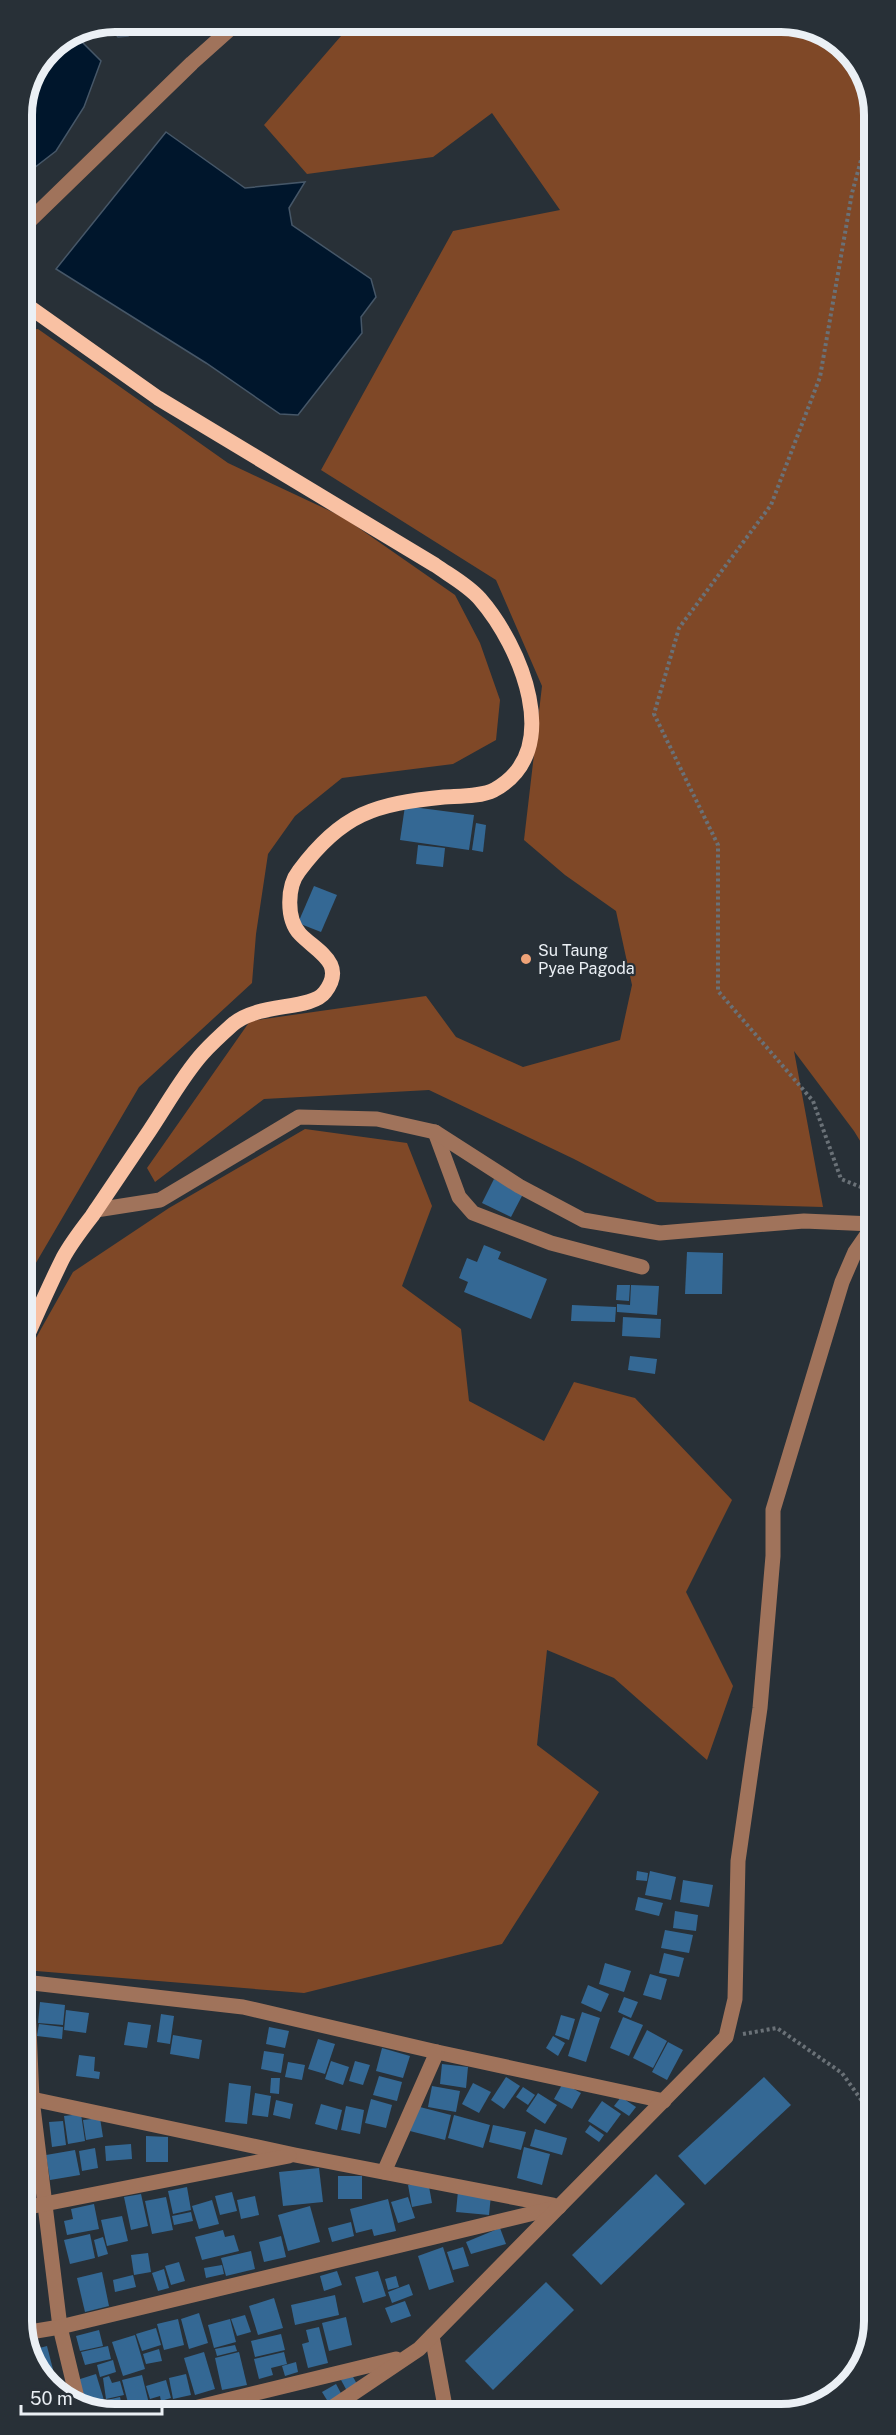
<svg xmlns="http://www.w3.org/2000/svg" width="896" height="2435" viewBox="0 0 896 2435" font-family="'Public Sans',sans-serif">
  <rect width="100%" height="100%" fill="#283037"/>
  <g fill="#7f4827">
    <polygon points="354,21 788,21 839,41 872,90 873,1162 854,1131 794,1051 823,1207 657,1202 574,1159 429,1090 264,1099 155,1182 147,1168 250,1021 426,996 456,1037 523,1067 620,1040 632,985 616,911 565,875 524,840 542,686 496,580 321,470 453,231 560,210 492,113 433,157 307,174 264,125"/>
    <polygon points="38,329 228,463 343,517 455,595 480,643 500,700 496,740 453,764 342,778 295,816 268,854 256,934 252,983 139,1087 23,1285 21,330"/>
    <polygon points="305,1129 407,1143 432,1206 402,1286 461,1329 469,1401 544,1441 574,1382 635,1398 732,1500 686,1592 733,1686 707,1760 614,1678 547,1650 537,1745 599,1792 502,1944 304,1993 24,1970 23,1361 73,1272 169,1208"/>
  </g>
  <g fill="#00162c" stroke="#465768" stroke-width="1.5">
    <polygon points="115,21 145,21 128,36 118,37 107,24"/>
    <polygon points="77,37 101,61 84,107 56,151 21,178 21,109 49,48"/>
    <polygon points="166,132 245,188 305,182 289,208 292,225 371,279 376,297 361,317 362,333 298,415 280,414 206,363 56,269"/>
  </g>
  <g fill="#346894">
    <polygon points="405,806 474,815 469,850 400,840"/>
    <polygon points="476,823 486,825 483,852 472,850"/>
    <polygon points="418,845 445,848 443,867 416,864"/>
    <polygon points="314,886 337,895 321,932 298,923"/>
    <polygon points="494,1179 523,1194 511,1217 482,1203"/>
    <polygon points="484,1245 501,1252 498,1259 547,1279 531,1319 464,1292 468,1282 459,1278 467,1258 477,1262"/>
    <polygon points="687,1252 723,1253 722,1294 685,1294"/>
    <polygon points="617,1285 630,1285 629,1301 616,1300"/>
    <polygon points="631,1285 659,1286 657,1315 617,1312 617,1304 630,1305"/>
    <polygon points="572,1305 616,1307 615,1322 571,1321"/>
    <polygon points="623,1317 661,1319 660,1338 622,1336"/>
    <polygon points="630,1356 657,1359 655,1374 628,1370"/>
    <polygon points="637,1871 648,1873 647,1881 636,1880"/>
    <polygon points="650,1871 676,1877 671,1900 645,1895"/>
    <polygon points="683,1880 713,1885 709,1907 680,1902"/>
    <polygon points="638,1897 663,1903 659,1916 635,1910"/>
    <polygon points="675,1911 698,1915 696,1931 673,1928"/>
    <polygon points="665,1930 693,1935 689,1953 661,1948"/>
    <polygon points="664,1953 684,1958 679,1977 659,1973"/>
    <polygon points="605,1963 631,1971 624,1992 599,1984"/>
    <polygon points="650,1974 667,1979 661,2000 643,1995"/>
    <polygon points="588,1985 609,1994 601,2012 581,2003"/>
    <polygon points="624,1997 638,2002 631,2018 618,2012"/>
    <polygon points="40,2002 65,2005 63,2025 38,2023"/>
    <polygon points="66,2010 89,2013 86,2033 64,2030"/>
    <polygon points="582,2012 600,2018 586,2062 568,2056"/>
    <polygon points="161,2014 174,2016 170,2044 157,2042"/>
    <polygon points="561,2015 575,2019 569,2040 555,2035"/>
    <polygon points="623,2017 643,2025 629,2056 610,2048"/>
    <polygon points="128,2022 151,2025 147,2048 124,2045"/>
    <polygon points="39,2024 63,2027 62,2039 37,2036"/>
    <polygon points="269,2027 289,2031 285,2048 266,2044"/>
    <polygon points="647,2030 667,2041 653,2068 633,2058"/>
    <polygon points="173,2035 202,2040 199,2059 170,2054"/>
    <polygon points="553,2036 565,2043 558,2056 546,2048"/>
    <polygon points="318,2039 335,2044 325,2074 308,2069"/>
    <polygon points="668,2042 683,2050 667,2080 652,2072"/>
    <polygon points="382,2048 410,2056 403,2078 376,2071"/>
    <polygon points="264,2051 284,2054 281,2073 261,2069"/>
    <polygon points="79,2055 95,2057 94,2071 100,2072 99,2079 76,2076"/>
    <polygon points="331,2061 349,2067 343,2085 325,2079"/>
    <polygon points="355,2061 370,2065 363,2085 349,2081"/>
    <polygon points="288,2062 305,2065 302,2080 285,2077"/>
    <polygon points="442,2064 468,2067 466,2088 440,2084"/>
    <polygon points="379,2076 402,2082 397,2101 373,2095"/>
    <polygon points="506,2077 520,2086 504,2109 491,2100"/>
    <polygon points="764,2077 791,2105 705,2185 678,2156"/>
    <polygon points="271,2078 280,2078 279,2094 270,2093"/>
    <polygon points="229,2083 251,2086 247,2124 225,2122"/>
    <polygon points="473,2083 491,2092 479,2113 462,2104"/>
    <polygon points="563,2083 581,2093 572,2109 554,2099"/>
    <polygon points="432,2086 460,2091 456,2112 428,2107"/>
    <polygon points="523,2087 535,2095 528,2105 516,2097"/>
    <polygon points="255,2093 271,2096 268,2117 252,2115"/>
    <polygon points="538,2093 557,2105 545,2124 526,2111"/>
    <polygon points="621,2097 636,2107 629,2116 614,2106"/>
    <polygon points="371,2099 392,2105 386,2128 365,2123"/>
    <polygon points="276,2100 293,2104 290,2119 273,2115"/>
    <polygon points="602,2101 621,2114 607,2133 588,2121"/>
    <polygon points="321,2104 342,2110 337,2130 315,2124"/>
    <polygon points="346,2106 364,2110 360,2134 341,2130"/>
    <polygon points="416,2106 451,2115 445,2140 410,2131"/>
    <polygon points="81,2114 85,2141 68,2144 64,2116"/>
    <polygon points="454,2115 490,2125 483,2148 448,2138"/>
    <polygon points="100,2118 103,2137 86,2140 83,2120"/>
    <polygon points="63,2121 66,2145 52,2147 49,2122"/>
    <polygon points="493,2125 526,2132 521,2150 489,2142"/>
    <polygon points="590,2125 604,2135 599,2142 585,2132"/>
    <polygon points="535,2129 567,2138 562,2155 530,2146"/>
    <polygon points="146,2136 168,2137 168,2162 146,2162"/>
    <polygon points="131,2144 132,2159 106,2161 105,2146"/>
    <polygon points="524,2147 550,2154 542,2185 517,2178"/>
    <polygon points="95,2148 98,2168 82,2171 79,2151"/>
    <polygon points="75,2150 80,2175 50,2180 46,2155"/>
    <polygon points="319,2168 323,2202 283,2206 279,2172"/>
    <polygon points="656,2174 685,2204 601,2285 572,2255"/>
    <rect x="338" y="2176" width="24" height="23"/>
    <polygon points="428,2181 432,2203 412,2207 408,2185"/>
    <polygon points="187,2187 191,2210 173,2214 168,2191"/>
    <polygon points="458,2191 491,2195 489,2215 456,2212"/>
    <polygon points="232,2192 237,2211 220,2215 215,2196"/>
    <polygon points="141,2194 148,2226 131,2230 124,2197"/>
    <polygon points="255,2196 259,2215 241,2219 237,2200"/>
    <polygon points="166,2197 173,2230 152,2234 145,2201"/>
    <polygon points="408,2197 415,2218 398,2223 391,2202"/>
    <polygon points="388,2199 396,2231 374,2236 372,2229 356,2233 350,2209"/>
    <polygon points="212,2200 219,2224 199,2229 192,2206"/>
    <polygon points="94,2204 99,2229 67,2235 64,2221 73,2219 71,2209"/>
    <polygon points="310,2206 320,2242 288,2251 278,2215"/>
    <polygon points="191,2212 193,2221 174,2225 172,2216"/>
    <polygon points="122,2216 128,2241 107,2246 101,2220"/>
    <polygon points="351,2222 354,2236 332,2242 328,2228"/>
    <polygon points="500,2228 506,2244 471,2254 466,2242"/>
    <polygon points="223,2230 225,2237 234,2235 239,2251 202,2260 195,2237"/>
    <polygon points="90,2234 95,2258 70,2264 64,2240"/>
    <polygon points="281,2236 286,2257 264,2262 259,2242"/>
    <polygon points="103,2237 108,2254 98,2257 94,2240"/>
    <polygon points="443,2247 454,2282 429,2290 418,2256"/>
    <polygon points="463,2247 469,2266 453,2270 447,2252"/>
    <polygon points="251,2251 255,2269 226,2276 221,2258"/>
    <polygon points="148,2253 151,2272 134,2275 131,2255"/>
    <polygon points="179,2262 185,2281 171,2285 165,2266"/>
    <polygon points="222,2265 224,2274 206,2278 204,2268"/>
    <polygon points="164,2269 169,2288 158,2291 152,2273"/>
    <polygon points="337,2271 342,2285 324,2291 320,2276"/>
    <polygon points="378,2271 386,2296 363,2303 355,2277"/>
    <polygon points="102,2272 109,2306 85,2312 77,2278"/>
    <polygon points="133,2275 136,2287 115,2292 113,2280"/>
    <polygon points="396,2276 399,2287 388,2290 385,2279"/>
    <polygon points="546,2282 574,2310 493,2390 465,2361"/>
    <polygon points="409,2284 413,2295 392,2303 388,2292"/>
    <polygon points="335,2295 339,2315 295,2325 291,2305"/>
    <polygon points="274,2298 283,2328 258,2335 249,2306"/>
    <polygon points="405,2301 411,2316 391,2323 385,2308"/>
    <polygon points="199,2313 208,2343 189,2349 181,2319"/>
    <polygon points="245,2315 251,2332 237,2336 231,2319"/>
    <polygon points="346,2317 352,2345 329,2351 322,2323"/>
    <polygon points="178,2319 184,2345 164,2350 157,2324"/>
    <polygon points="230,2319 236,2342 214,2348 208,2325"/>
    <polygon points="319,2327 328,2363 308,2368 302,2344 309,2342 306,2330"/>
    <polygon points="156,2328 161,2345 142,2351 136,2334"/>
    <polygon points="99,2330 103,2346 80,2351 76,2336"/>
    <polygon points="281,2334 285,2350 255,2357 251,2341"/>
    <polygon points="135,2335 145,2369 123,2376 112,2342"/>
    <polygon points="235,2345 237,2351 217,2356 215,2349"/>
    <polygon points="47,2346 58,2389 54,2390 28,2351"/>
    <polygon points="108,2346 111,2359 85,2365 81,2352"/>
    <polygon points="159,2349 162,2361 146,2364 143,2354"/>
    <polygon points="204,2352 215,2389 195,2395 184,2358"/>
    <polygon points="239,2352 247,2385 222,2390 215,2358"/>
    <polygon points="284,2352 287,2364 271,2368 273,2375 259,2379 254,2359"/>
    <polygon points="113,2360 116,2372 100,2377 97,2365"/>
    <polygon points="296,2362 298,2372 285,2376 282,2366"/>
    <polygon points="96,2374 107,2410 102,2411 85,2405 77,2380"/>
    <polygon points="186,2374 191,2395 173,2399 169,2378"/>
    <polygon points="142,2375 151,2412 131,2414 122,2380"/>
    <polygon points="352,2375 358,2386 347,2391 341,2380"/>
    <polygon points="109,2376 112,2383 120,2381 124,2395 106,2399 103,2378"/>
    <polygon points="166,2380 171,2398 161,2401 160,2396 150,2399 146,2386"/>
    <polygon points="336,2384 343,2397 330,2405 322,2392"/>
    <polygon points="120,2397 122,2406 110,2409 107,2400"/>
    <polygon points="281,2408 283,2413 269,2413"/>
  </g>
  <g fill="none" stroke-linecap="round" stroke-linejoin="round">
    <g stroke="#6a7177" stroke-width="4" stroke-dasharray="3 3" stroke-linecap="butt">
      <polyline points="872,120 852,193 820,377 771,505 679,628 654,714 718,845 718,991 813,1101 841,1179 873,1192"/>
      <polyline points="743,2034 777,2028 842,2073 875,2119"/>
    </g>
    <g stroke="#a0735b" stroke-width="15">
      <polyline points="21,229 192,63 239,21"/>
      <polyline points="435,1132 459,1197 473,1213 551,1243 642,1267"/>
      <polyline points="96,1210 160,1200 299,1117 377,1119 435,1132 519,1186 583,1220 660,1233 804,1221 873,1224"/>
      <polyline points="24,1982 243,2007 437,2052 664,2101"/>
      <polyline points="27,1982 32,2099 60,2327 78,2402"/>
      <polyline points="24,2101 32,2099 295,2155 553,2205"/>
      <polyline points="384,2172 437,2052"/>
      <polyline points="24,2208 289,2156"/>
      <polyline points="24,2333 60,2327 559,2207"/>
      <polyline points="432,2336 446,2412"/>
      <polyline points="174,2413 396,2359"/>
      <polyline points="324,2413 419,2349 726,2037 735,1999 738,1861 760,1708 773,1556 773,1510 842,1282 855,1252 873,1226"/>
    </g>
    <path stroke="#f9c1a3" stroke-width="15" d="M21,301L158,398L435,565C449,575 468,585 480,599C520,645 566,751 494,790C480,797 458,796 444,797C375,804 342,813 299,871C287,886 286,919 300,934C316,951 347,963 325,992C311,1011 257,1002 232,1025C222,1034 212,1043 203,1053C182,1076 164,1110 146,1136C128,1163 110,1189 92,1216C82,1229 71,1243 63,1258C49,1286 36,1316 23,1345"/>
  </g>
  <circle fill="#efa378" stroke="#283037" stroke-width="2" cx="526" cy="959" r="6"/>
  <g text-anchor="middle" stroke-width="4.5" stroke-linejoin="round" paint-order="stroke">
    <g font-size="16" fill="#ebf0f5" stroke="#283037" text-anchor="start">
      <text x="538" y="956">Su Taung<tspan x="538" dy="18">Pyae Pagoda</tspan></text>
    </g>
  </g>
  <path d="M0 0H896V2435H0ZM115 32H781A83 83 0 0 1 864 115V2321A83 83 0 0 1 781 2404H115A83 83 0 0 1 32 2321V115A83 83 0 0 1 115 32Z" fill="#283037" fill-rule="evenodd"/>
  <path fill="none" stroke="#ebf0f5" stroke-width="8" d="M115 32H781A83 83 0 0 1 864 115V2321A83 83 0 0 1 781 2404H115A83 83 0 0 1 32 2321V115A83 83 0 0 1 115 32Z"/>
  <path d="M21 2405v9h141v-9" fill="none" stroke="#ebf0f5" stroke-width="3"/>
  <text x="30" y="2405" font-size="18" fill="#ebf0f5" stroke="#283037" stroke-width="4.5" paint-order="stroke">50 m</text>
</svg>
